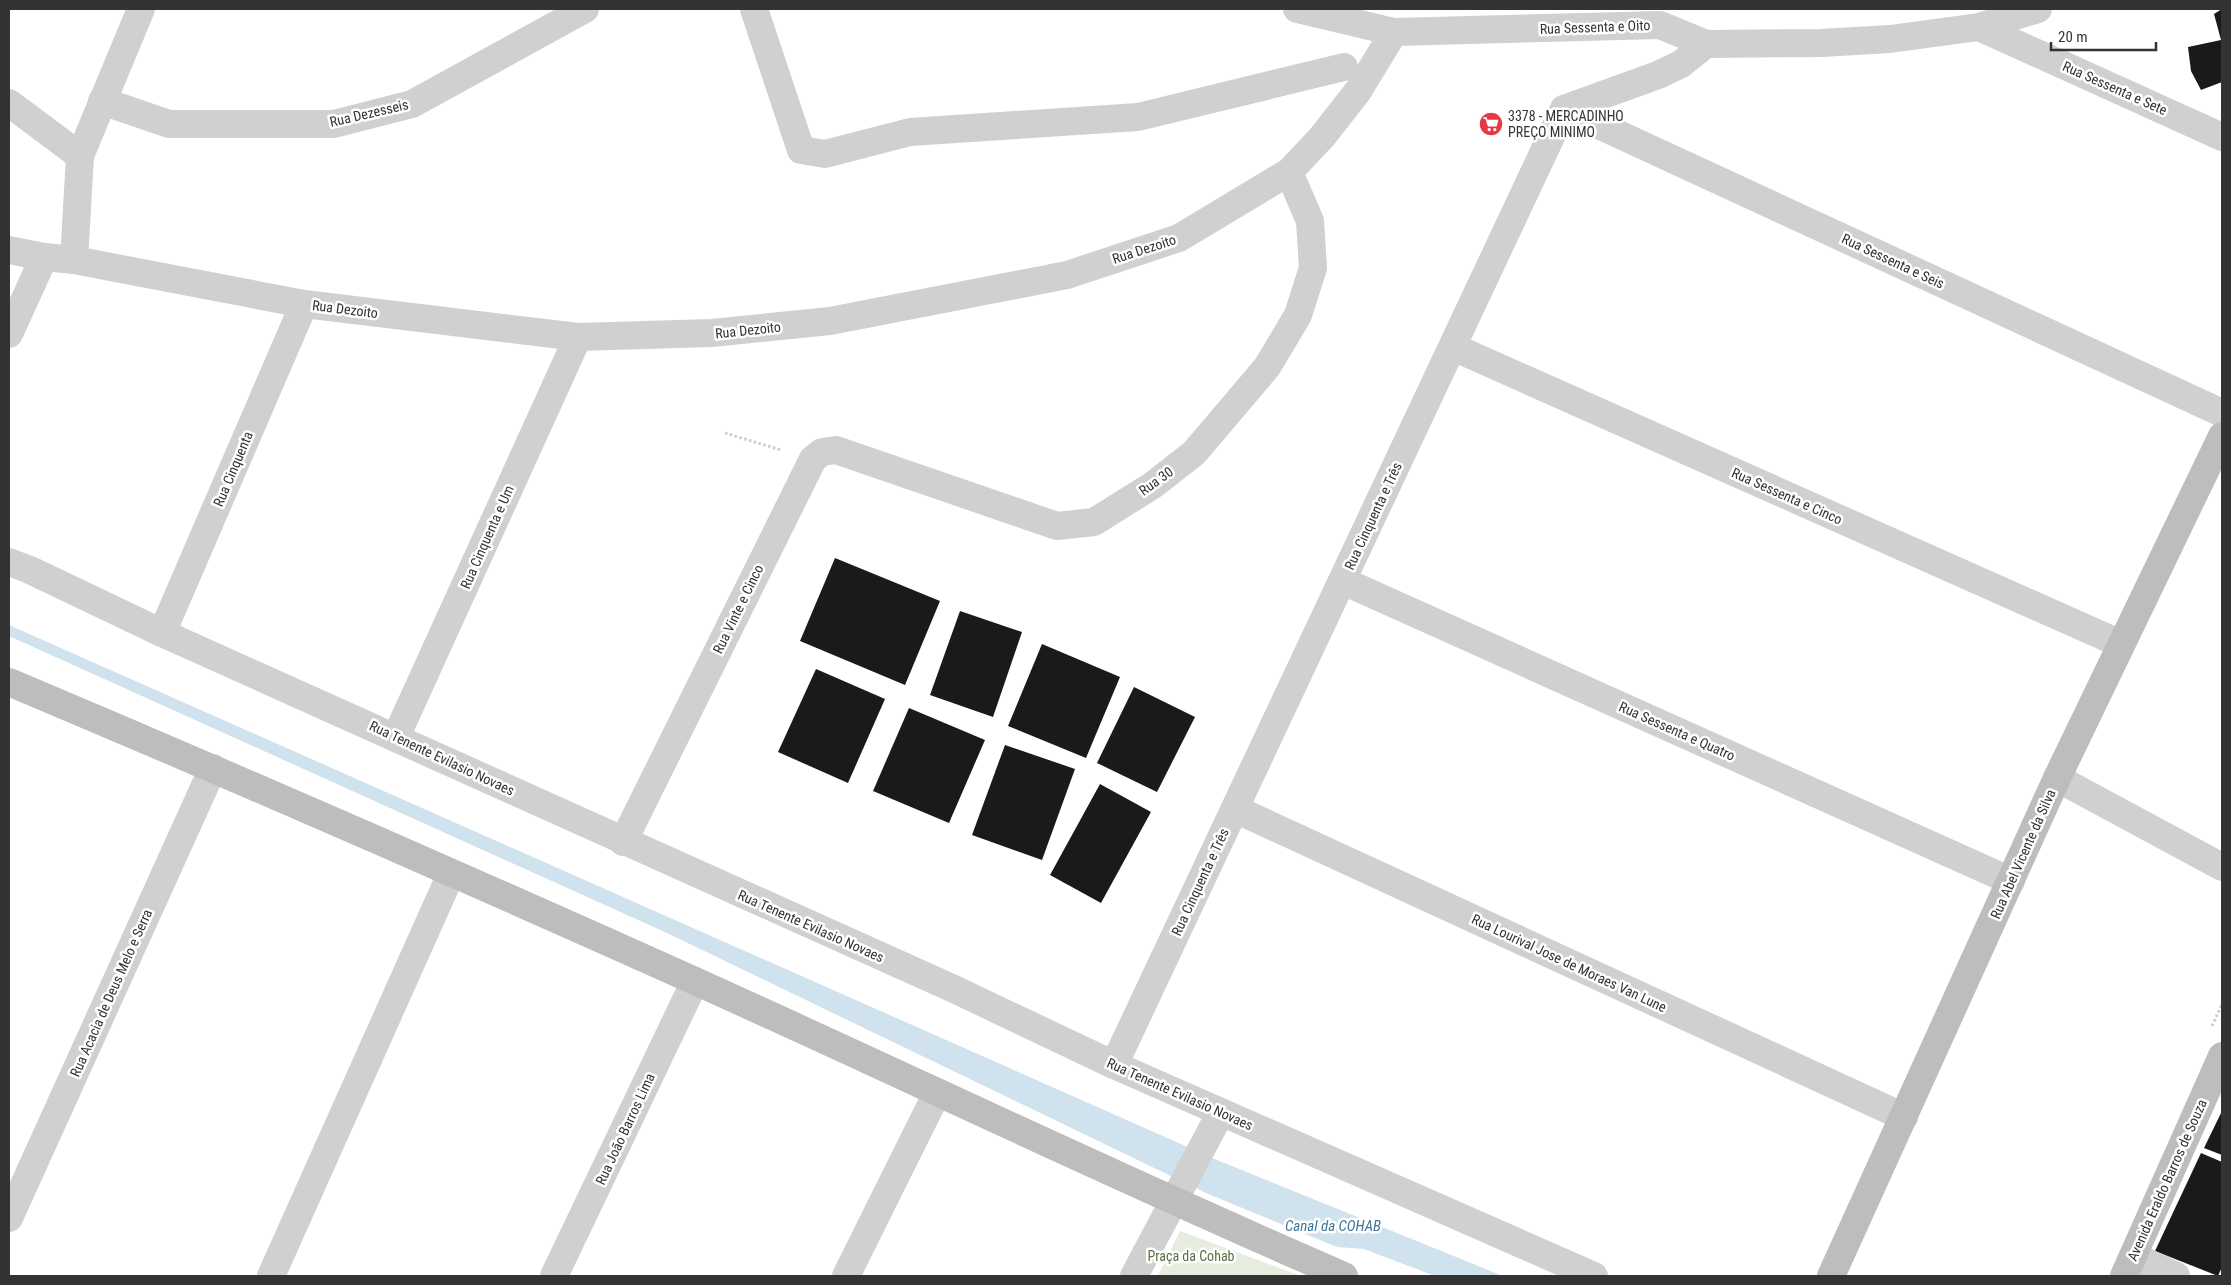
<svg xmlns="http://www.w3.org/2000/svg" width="2231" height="1285" viewBox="0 0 2231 1285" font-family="'Roboto Condensed',sans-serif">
  <rect width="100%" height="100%" fill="#fff"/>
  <polygon fill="#e6ecdf" points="1180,1231 1301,1276 1158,1276"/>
  <polygon fill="#cfe2ee" points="9,625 1217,1160 1503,1276 1435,1276 1364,1249 1337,1247 1206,1193 667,933 9,636"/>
  <g fill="#1a1a1a">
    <polygon points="2222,9 2222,82 2201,90 2191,71 2188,47 2221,40 2214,14"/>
    <polygon points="835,558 940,601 905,685 800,641"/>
    <polygon points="960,611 1022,632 993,717 930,695"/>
    <polygon points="1042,644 1120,677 1086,758 1008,726"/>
    <polygon points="816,669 885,699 848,783 778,752"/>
    <polygon points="1134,687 1195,717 1157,792 1097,763"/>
    <polygon points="909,708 985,740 949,823 873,791"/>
    <polygon points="1005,745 1075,769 1042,860 972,835"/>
    <polygon points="1100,784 1151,812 1101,903 1050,875"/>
    <polygon points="2222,1111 2222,1155 2204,1148"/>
    <polygon points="2201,1153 2222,1162 2222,1267 2218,1276 2155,1251"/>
  </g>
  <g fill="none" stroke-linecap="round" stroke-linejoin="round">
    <g stroke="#cdcdcd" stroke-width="3" stroke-dasharray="2.5 2.5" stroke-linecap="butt">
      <polyline points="725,433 781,450"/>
      <polyline points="2212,1026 2222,1004"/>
    </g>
    <g stroke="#d0d0d0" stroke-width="28">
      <polyline points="754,9 801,150 825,154 910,132 1138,117 1344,67"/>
      <polyline points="1297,9 1394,32 1660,25 1706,44 1821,43 1890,39 1979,27 2038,9"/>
      <polyline points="1979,27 2222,137"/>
      <polyline points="102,101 169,124 334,124 412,104 585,9"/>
      <polyline points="9,103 80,156"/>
      <polyline points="1564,109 2222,413"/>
      <polyline points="9,250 44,257 74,260 304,304 578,337 712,333 830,321 1067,275 1179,238 1289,172 1322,137 1358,91 1394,32"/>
      <polyline points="74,260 80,156 141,9"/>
      <polyline points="9,334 44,257"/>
      <polyline points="1453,347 2121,644"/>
      <polyline points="9,562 30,570 162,633 954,989 1114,1065 1594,1276"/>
      <polyline points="1343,581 2011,881"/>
      <polyline points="162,633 304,304"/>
      <polyline points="396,737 578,337"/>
      <polyline points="2057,778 2222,867"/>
      <polyline points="1235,809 1904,1117"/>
      <polyline points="623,842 813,459 822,452 836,450 1057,526 1094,522 1153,485 1194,453 1267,367 1298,315 1313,268 1310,221 1289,172"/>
      <polyline points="1114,1065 1564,109 1658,75 1681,64 1706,44"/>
      <polyline points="9,1218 213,768"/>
      <polyline points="2133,1256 2176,1276"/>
      <polyline points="271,1276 451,874"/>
      <polyline points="554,1276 695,981"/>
      <polyline points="846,1276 937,1093"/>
      <polyline points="1134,1276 1221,1112"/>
    </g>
    <g stroke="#bdbdbd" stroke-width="28">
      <path d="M9,682C239,779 468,879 695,981C912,1079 1126,1182 1344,1276"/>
      <polyline points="1831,1276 2057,778 2222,436"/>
      <polyline points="2124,1276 2222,1056"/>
    </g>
  </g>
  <defs>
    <g id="supermarket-disc" transform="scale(1.25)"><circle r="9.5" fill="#e63946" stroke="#fff"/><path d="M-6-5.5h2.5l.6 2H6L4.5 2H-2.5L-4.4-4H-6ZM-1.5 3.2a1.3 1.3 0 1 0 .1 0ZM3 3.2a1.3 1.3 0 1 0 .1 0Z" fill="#fff"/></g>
  </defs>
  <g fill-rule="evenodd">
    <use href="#supermarket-disc" x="1491" y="124"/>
  </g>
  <g text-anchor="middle" stroke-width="5" stroke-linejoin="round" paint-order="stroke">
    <g font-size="14" fill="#333" stroke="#fff">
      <text transform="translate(1595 27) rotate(-2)" y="5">Rua Sessenta e Oito</text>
      <text transform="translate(2115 88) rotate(24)" y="5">Rua Sessenta e Sete</text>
      <text transform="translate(369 113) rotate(-13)" y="5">Rua Dezesseis</text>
      <text transform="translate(1144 249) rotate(-18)" y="5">Rua Dezoito</text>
      <text transform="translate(1893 261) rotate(25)" y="5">Rua Sessenta e Seis</text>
      <text transform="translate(345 309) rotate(7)" y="5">Rua Dezoito</text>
      <text transform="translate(748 330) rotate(-6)" y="5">Rua Dezoito</text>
      <text transform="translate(233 469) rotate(-67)" y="5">Rua Cinquenta</text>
      <text transform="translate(1156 481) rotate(-36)" y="5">Rua 30</text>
      <text transform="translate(1787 496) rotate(24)" y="5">Rua Sessenta e Cinco</text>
      <text transform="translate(1373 516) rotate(-65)" y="5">Rua Cinquenta e Três</text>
      <text transform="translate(487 537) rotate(-66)" y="5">Rua Cinquenta e Um</text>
      <text transform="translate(738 609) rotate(-64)" y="5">Rua Vinte e Cinco</text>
      <text transform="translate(1677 731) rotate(24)" y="5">Rua Sessenta e Quatro</text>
      <text transform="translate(442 758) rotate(25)" y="5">Rua Tenente Evilasio Novaes</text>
      <text transform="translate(2023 854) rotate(-66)" y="5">Rua Abel Vicente da Silva</text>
      <text transform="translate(1200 882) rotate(-65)" y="5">Rua Cinquenta e Três</text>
      <text transform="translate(811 926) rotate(24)" y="5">Rua Tenente Evilasio Novaes</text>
      <text transform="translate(1569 963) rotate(25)" y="5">Rua Lourival Jose de Moraes Van Lune</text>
      <text transform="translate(111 993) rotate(-66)" y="5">Rua Acacia de Deus Melo e Serra</text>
      <text transform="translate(1180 1094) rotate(24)" y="5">Rua Tenente Evilasio Novaes</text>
      <text transform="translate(625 1129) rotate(-65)" y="5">Rua João Barros Lima</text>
      <text transform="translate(2167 1180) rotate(-66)" y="5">Avenida Eraldo Barros de Souza</text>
    </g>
    <g font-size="14" fill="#333" stroke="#fff" text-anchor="start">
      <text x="1508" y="121">3378 - MERCADINHO<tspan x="1508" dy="16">PREÇO MINIMO</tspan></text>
    </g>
    <g font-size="14" fill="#56703f" stroke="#fff">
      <text x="1191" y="1261">Praça da Cohab</text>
    </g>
    <g font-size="15" font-style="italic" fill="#3f7597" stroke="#fff">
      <text x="1333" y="1231">Canal da COHAB</text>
    </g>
  </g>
  <rect width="2231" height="1285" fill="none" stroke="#333333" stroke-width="20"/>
  <path d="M2051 42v8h105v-8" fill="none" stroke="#333333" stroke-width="2.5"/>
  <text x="2058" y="42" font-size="15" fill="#333333" stroke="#ffffff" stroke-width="4" paint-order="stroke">20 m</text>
</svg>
